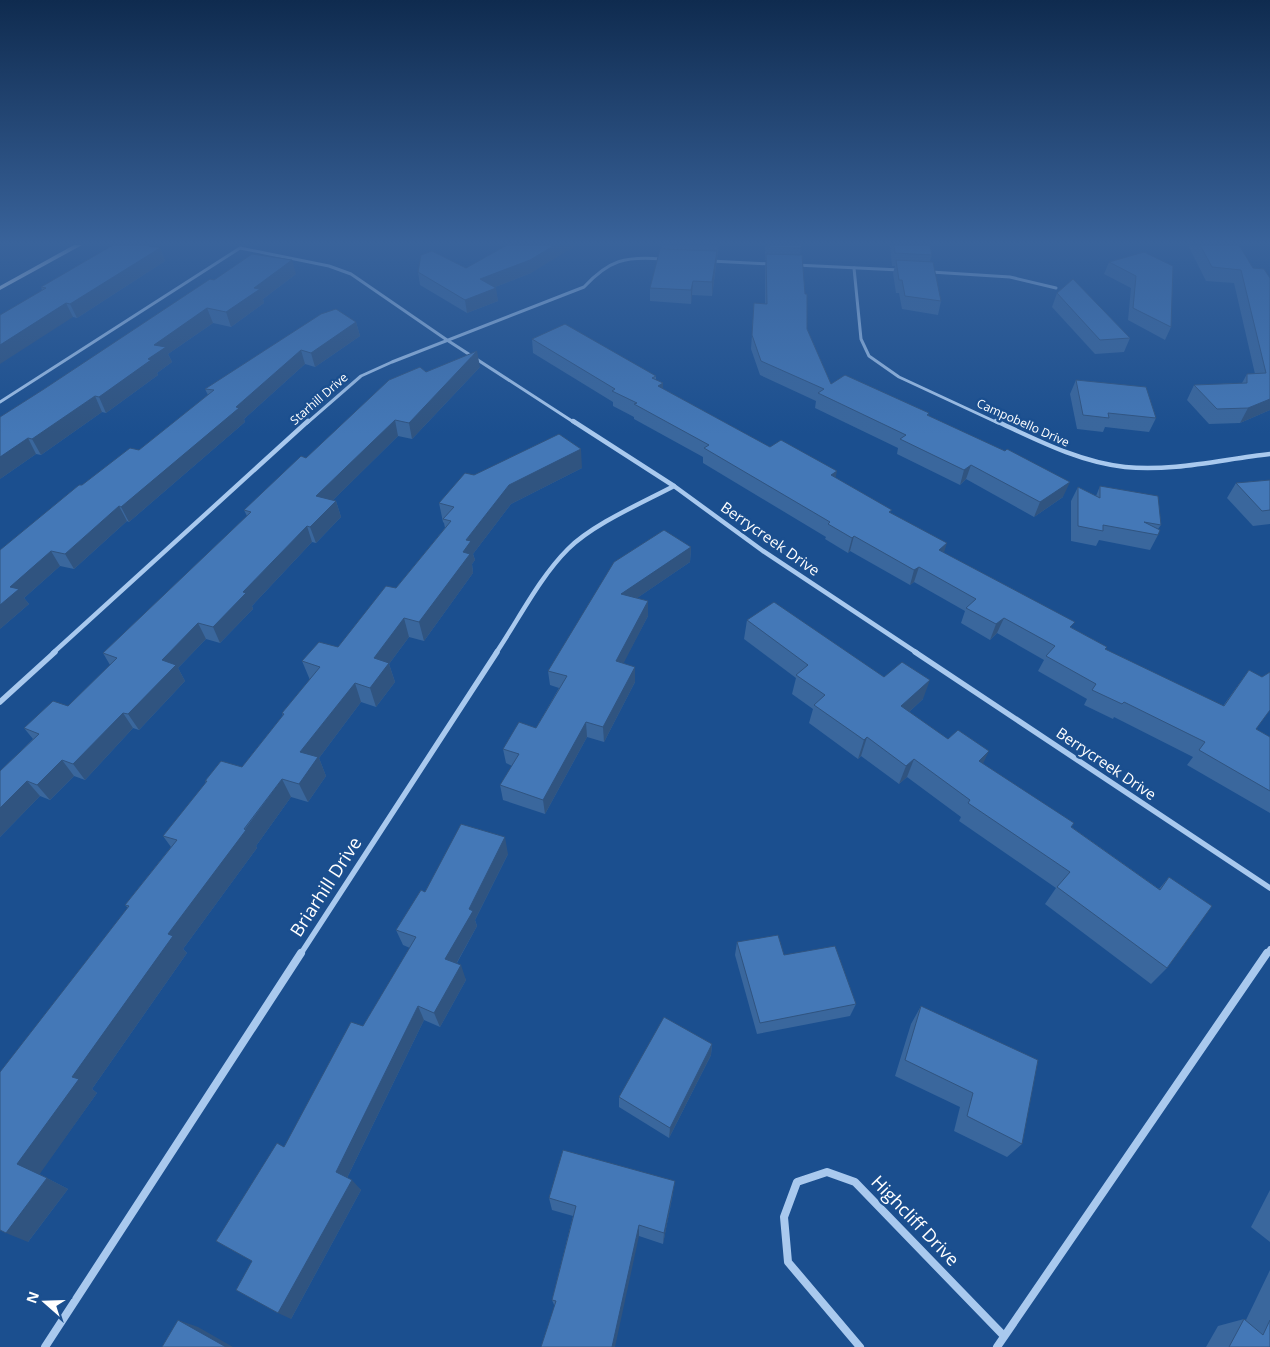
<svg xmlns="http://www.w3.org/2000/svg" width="1270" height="1347" viewBox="0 0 1270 1347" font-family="'Open Sans',sans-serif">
  <rect width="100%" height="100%" fill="#1b4f8f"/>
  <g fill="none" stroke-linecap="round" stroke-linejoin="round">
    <g stroke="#a9c9ee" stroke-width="3">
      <polyline points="711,261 770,264"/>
      <polyline points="796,265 900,270"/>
      <polyline points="854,268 861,339 869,356 899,377 998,423"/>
      <polyline points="931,272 1010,277 1056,288"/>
      <polyline points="0,402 240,248 329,266 351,274 447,340 575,423"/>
      <path d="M307,423L361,376L392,362L584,287C609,260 625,256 662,259"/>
    </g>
    <g stroke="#a9c9ee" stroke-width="4.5">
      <polyline points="573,421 674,486 763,551 917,653"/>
      <path d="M996,421C1037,440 1079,462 1125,467C1173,472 1223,459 1270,454"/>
      <polyline points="53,653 308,421"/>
      <path d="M496,653C519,619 539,578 568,549C593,524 642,503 674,486"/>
    </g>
    <g stroke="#a9c9ee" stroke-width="5.5">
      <polyline points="915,652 1270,888"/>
      <polyline points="0,702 55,652"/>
      <polyline points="300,955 497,652"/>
      <polyline points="1266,955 1270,949"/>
    </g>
    <g stroke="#a9c9ee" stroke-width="8">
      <polyline points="45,1347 301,953"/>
      <polyline points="860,1347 788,1262 784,1217 797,1182 827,1172 855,1182 1004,1336"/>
      <polyline points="997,1347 1267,953"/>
    </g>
    <polygon fill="#d6e6fa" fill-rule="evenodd" points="74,245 82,245 0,290 0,286"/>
  </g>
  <g fill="#3a679d">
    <polygon points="662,245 719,245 712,296 692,295 691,304 650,301 650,288 662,249"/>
    <polygon points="765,245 801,245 800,255 807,329 831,384 929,413 928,415 1063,497 1034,517 966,479 960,485 897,454 898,448 815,408 816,401 760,375 751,349 754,303 765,304 765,267 766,260 765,260"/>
    <polygon points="890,245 930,245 932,255 930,261 941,301 938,315 902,309 899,293 896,293 893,273 895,266 892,266"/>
    <polygon points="1188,245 1239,245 1253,268 1270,278 1270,410 1240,423 1209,424 1187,400 1194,385 1242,383 1247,374 1255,374 1234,283 1206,281"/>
    <polygon points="160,248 165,261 77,318 73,317 42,290 41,287"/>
    <polygon points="1144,252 1171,327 1165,340 1128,320 1131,288 1104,274 1109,262"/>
    <polygon points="466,268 531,273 495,287 498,301 467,313 420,285 418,272"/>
    <polygon points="296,274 263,299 264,303 231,327 213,323 168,354 172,362 157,373 158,375 106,413 102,412 41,455 36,454 0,479 44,389 214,280"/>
    <polygon points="1057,293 1130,338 1124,352 1095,354 1052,307"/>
    <polygon points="356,322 360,336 315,367 305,364 244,419 245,422 129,522 127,521 74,569 60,566 24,598 29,604 0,629 82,485 139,450 208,395 205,389"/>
    <polygon points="532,339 656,376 656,380 663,383 663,389 770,447 836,478 891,514 944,553 1072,628 1107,647 1105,650 1223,706 1249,670 1256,729 1270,737 1270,813 1187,765 1193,757 1114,717 1113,719 1084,705 1087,699 1038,671 1044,660 997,633 990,640 961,623 965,611 914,582 910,585 850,551 848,553 825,539 826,537 703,463 703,457 634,419 634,417 613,406 613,402 533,353"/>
    <polygon points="480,367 412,439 398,436 333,500 336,501 341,517 316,543 312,542 252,606 253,609 220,643 206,639 178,668 185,681 139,730 133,728 85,780 74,776 50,800 40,796 0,837 0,771 33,739 24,728 68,706 110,665 103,653 247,516 244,510 306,458 426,372"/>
    <polygon points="1076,380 1156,418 1149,432 1105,427 1103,432 1077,429 1070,394"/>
    <polygon points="582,468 511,504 473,554 475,560 472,564 473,573 424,641 409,637 389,664 395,682 376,707 361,702 319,758 326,776 308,802 291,797 256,846 257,848 183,949 187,953 92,1089 97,1093 39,1174 68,1189 28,1242 25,1041 128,908 125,905 171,847 163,836 206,783 205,781 242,767 283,716 282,713 310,680 302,661 338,647 396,588 445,528 444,523 443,522 439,503 474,475"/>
    <polygon points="1270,480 1270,524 1253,526 1227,498 1236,483"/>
    <polygon points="1100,486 1161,525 1158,529 1158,535 1150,550 1099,540 1096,546 1071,541 1071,501 1078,487 1096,496"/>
    <polygon points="691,547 690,562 637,598 648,601 648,616 623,663 635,682 604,742 587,737 545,814 503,800 500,785 512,766 506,763 503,749 536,728 559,688 550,685 548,671"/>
    <polygon points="747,620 884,677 923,699 909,712 1159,889 1169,877 1167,968 1151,984 1045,904 1056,888 959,821 961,817 907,777 899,784 861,756 858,759 809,723 813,709 792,694 796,678 744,639"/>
    <polygon points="508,854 475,920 477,926 457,963 466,980 440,1027 424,1020 347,1178 361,1190 291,1319 252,1261 216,1241 284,1147 363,1026 410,948 403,945 396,930 425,892"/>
    <polygon points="737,942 784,955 856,1004 850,1016 757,1034 735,955"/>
    <polygon points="921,1006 1022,1144 1007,1157 954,1131 960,1107 895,1076 911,1024"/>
    <polygon points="712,1044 711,1055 669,1138 619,1107 619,1097"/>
    <polygon points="1270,1190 1270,1242 1251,1227"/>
    <polygon points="673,1193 663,1244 639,1236 555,1307 552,1300 573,1216 552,1210 549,1198"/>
    <polygon points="1270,1270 1270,1347 1206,1347 1218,1326 1244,1319 1246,1320"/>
  </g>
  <g fill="#305480">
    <polygon points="555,245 577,245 531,273 482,292 480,279"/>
    <polygon points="160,248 165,261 77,318 70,304"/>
    <polygon points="717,251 716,264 712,296 712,282"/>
    <polygon points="292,260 296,274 263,299 264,303 231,327 226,312 254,288"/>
    <polygon points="693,281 692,295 691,304 691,290"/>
    <polygon points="496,288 498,301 467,313 465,300"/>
    <polygon points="66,303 73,317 0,364 0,345"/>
    <polygon points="207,308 213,323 168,354 172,362 157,373 158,375 106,413 99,397 148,359 154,345"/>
    <polygon points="356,322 360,336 315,367 311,353"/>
    <polygon points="301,350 305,364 244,419 245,422 129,522 121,507"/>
    <polygon points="477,351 480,367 412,439 409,423"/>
    <polygon points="663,383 663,398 658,386"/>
    <polygon points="95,396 102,412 41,455 32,439"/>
    <polygon points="1270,399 1270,410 1240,423 1248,408"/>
    <polygon points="395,420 398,436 321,512 316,496"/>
    <polygon points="28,438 36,454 0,479 0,457"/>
    <polygon points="581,449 582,468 511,504 473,554 475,560 472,564 473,573 424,641 419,622 463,552 466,540 509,485"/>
    <polygon points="971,465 966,479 960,485 964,470"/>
    <polygon points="837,471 834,486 831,475"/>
    <polygon points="1070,482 1063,497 1034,517 1040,502"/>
    <polygon points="336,501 341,517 316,543 310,527"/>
    <polygon points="119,506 127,521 74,569 65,554"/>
    <polygon points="307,526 312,542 252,606 253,609 220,643 213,627 243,592"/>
    <polygon points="854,536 850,551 848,553 852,538"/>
    <polygon points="947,543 942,559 939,550"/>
    <polygon points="691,547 690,562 621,609 621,594"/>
    <polygon points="51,551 60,566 24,598 29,604 0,629 0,605 10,587"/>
    <polygon points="919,567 914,582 910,585 914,570"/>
    <polygon points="648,601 648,616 617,676 616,661"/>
    <polygon points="404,618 409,637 389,664 395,682 376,707 370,688 374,658"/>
    <polygon points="1004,618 997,633 990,640 996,624"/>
    <polygon points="198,623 206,639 178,668 185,681 139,730 128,714 162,660"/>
    <polygon points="635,667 635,682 604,742 603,727"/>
    <polygon points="930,680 923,699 895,725 901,706"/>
    <polygon points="355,683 361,702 319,758 326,776 308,802 299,784 300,752"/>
    <polygon points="123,713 133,728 85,780 73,764"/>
    <polygon points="586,722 587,737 545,814 543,800"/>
    <polygon points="867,737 861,756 858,759 864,740"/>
    <polygon points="989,751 980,770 979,761"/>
    <polygon points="914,759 907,777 899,784 906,766"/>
    <polygon points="62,760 74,776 50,800 37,785"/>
    <polygon points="282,779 291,797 256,846 257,848 183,949 187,953 92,1089 97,1093 39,1175 17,1164 72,1077 168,934"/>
    <polygon points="27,781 40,796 0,837 0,808"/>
    <polygon points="505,837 508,854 475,920 477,926 451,973 445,959 469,909"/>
    <polygon points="461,965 466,980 440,1027 434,1013"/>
    <polygon points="418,1006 424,1020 345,1182 336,1172"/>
    <polygon points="712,1044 711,1055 669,1138 670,1128"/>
    <polygon points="47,1178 68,1189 28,1242 6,1233"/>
    <polygon points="352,1180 361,1190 291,1319 278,1313"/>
    <polygon points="675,1181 673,1193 663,1244 664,1233"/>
    <polygon points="639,1225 639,1236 615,1347 612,1347"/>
    <polygon points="178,1320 198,1327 233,1347 226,1347"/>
  </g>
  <g fill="#4478b7" stroke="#305480">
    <polygon points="113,245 143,245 160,248 70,304 66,303 0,345 0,315 46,288 41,287"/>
    <polygon points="507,245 555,245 530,260 480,279 496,288 465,300 418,272 421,255 432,251 466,268"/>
    <polygon points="766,245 801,245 801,248 766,247"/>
    <polygon points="894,245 930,245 932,255 895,253"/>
    <polygon points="1200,245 1239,245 1253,268 1264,269 1270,278 1270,399 1248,408 1217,409 1194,385 1247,383 1247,374 1266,373 1241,270 1212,267"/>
    <polygon points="660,249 717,251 712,282 693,281 691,290 650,288"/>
    <polygon points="1144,252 1173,266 1171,327 1133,308 1136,276 1109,262"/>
    <polygon points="252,254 292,260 254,288 260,289 226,312 207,308 154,345 166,347 148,359 151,360 99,397 95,396 32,439 28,438 0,457 0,417 44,389 210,279 214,280"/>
    <polygon points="766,254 802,255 805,294 807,294 807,329 831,384 845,375 929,413 927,415 1005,451 1007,449 1070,482 1040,502 971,465 964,470 900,439 906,435 818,393 824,389 761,361 752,335 754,303 767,304"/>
    <polygon points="896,260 933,262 941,301 905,296 902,280 899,280"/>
    <polygon points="1073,279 1130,338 1100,340 1057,293"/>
    <polygon points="336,309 356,322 311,353 301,350 236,407 239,408 121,507 119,506 65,554 51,551 10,587 19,589 0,605 0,550 79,485 82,485 130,448 139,450 214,390 205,389 321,314"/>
    <polygon points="565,324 656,376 652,378 663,383 658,386 770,447 781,440 837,471 831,475 892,510 889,512 947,543 939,550 1075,622 1070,627 1107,647 1105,649 1224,706 1249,670 1262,677 1270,672 1270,710 1256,729 1270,737 1270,791 1199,750 1205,742 1124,702 1122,704 1092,690 1096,684 1046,656 1055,646 1004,618 996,624 966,608 976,599 919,567 914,570 854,536 852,538 828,524 830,522 704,448 709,445 634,404 637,403 612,391 615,389 532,339"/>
    <polygon points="477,351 409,423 395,420 316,496 336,501 310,527 307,526 243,592 246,593 213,627 198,623 162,660 176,665 128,714 123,713 73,764 62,760 37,785 27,781 0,808 0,771 39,734 24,728 53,701 68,706 117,658 103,653 251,512 244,510 301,456 306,458 389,380 420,367 426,372"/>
    <polygon points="1076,380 1146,387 1156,418 1108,413 1109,418 1083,415"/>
    <polygon points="559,434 581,449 509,485 466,540 471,541 463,552 470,554 419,622 404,618 374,658 389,663 370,688 355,683 300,752 318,757 299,784 282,779 244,829 246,830 168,934 173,936 72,1077 79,1079 17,1164 47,1178 6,1233 0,1230 0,1072 129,906 125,905 177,840 163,836 207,781 205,781 221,761 242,767 284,714 282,713 320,667 302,661 319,642 338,647 386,586 396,588 451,521 443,519 454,507 439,503 465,473 474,475"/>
    <polygon points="1270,480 1270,510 1262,511 1236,483"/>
    <polygon points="1100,486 1158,496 1161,525 1144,522 1160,530 1158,535 1103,525 1103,531 1078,526 1078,487 1100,498"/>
    <polygon points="664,530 691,547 621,594 648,601 616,661 635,667 603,727 586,722 543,800 500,785 519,754 503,749 519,722 536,728 567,676 548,671 614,562"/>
    <polygon points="774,602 884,677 902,662 930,680 901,706 948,739 958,730 989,751 979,761 1074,823 1071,827 1160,890 1169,877 1212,906 1167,968 1057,887 1070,872 968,803 970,800 914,759 906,766 867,737 864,740 814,705 825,695 796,675 808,665 747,620"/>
    <polygon points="461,824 505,837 469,909 473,911 445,959 461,965 434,1013 418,1006 336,1172 352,1180 278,1313 236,1290 252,1261 216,1241 277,1143 284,1147 351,1022 363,1026 416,937 396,930 421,890 425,892"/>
    <polygon points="778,935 784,955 835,946 856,1004 760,1023 737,942"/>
    <polygon points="921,1006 1038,1060 1022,1144 967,1116 973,1093 905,1060"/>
    <polygon points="664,1017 712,1044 670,1128 619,1097"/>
    <polygon points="563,1150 675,1181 664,1233 639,1225 612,1347 541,1347 556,1301 552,1300 576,1206 549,1198"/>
    <polygon points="1244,1319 1263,1335 1270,1320 1270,1347 1229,1347"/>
    <polygon points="178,1320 226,1347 162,1347"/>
  </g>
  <linearGradient id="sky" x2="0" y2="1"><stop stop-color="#0f2b4f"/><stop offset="0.56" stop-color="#39639b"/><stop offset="1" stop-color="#39639b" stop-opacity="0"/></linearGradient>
  <rect width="1270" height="434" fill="url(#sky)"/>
  <g text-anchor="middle" stroke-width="5" stroke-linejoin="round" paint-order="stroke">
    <g font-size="12" fill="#fff" stroke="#1b4f8f">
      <text transform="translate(319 399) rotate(-41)" y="4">Starhill Drive</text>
      <text transform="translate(1023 423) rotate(24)" y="4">Campobello Drive</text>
    </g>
    <g font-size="15" fill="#fff" stroke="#1b4f8f">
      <text transform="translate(770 539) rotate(35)" y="5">Berrycreek Drive</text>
      <text transform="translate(1106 764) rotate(34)" y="5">Berrycreek Drive</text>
    </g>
    <g font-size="18" fill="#fff" stroke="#1b4f8f">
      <text transform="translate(326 887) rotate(-57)" y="6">Briarhill Drive</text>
      <text transform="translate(915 1221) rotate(46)" y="6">Highcliff Drive</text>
    </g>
  </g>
  <g transform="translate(45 1302) rotate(290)" stroke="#1b4f8f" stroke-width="4" paint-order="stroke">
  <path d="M0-4L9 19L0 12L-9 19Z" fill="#ffffff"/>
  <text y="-8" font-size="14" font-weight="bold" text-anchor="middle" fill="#ffffff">N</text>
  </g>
</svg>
